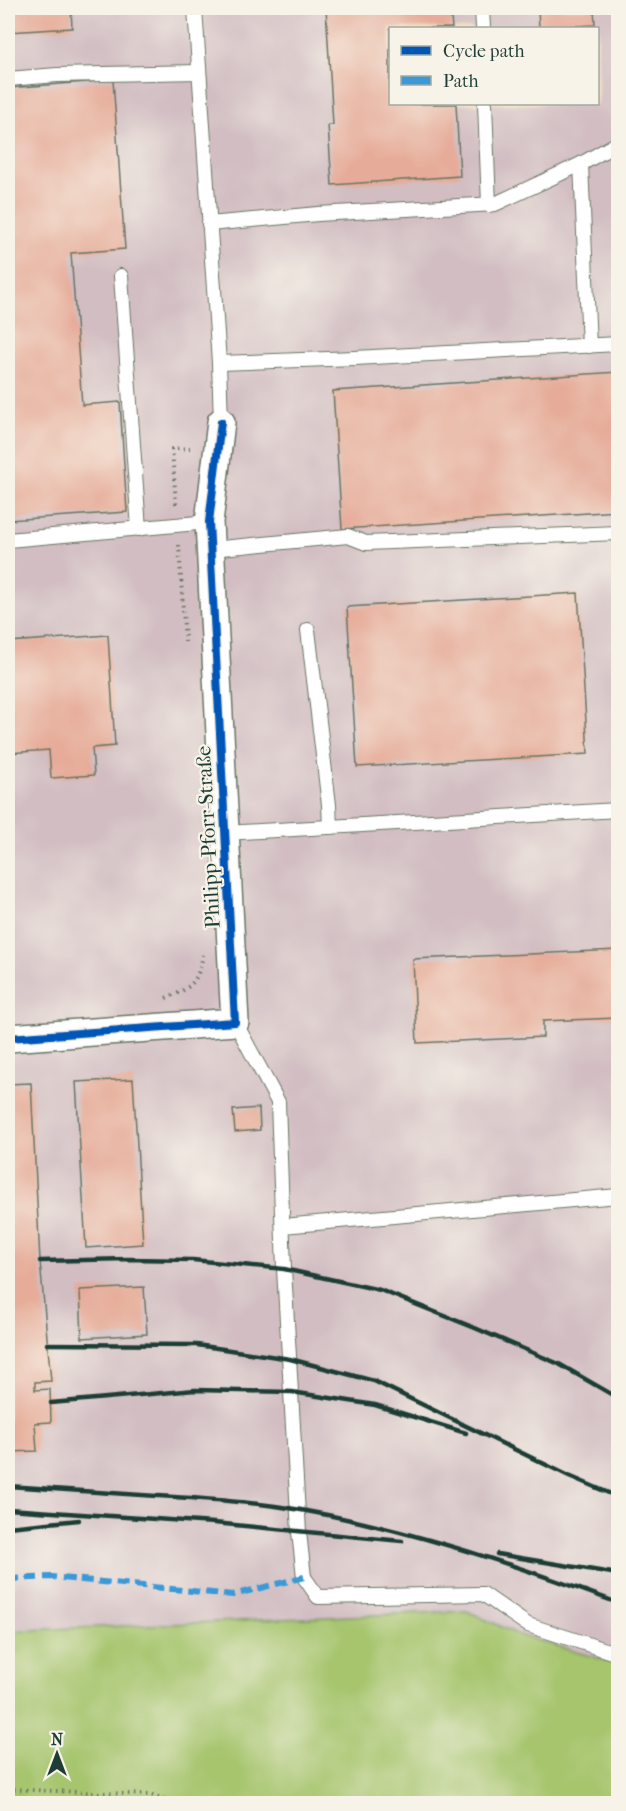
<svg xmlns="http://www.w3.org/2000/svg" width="626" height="1811" viewBox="0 0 626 1811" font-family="'IM FELL French Canon',serif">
  <rect width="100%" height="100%" fill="#f7f3e8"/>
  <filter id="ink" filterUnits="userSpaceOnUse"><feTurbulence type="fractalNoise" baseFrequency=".0167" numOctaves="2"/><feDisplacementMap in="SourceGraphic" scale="12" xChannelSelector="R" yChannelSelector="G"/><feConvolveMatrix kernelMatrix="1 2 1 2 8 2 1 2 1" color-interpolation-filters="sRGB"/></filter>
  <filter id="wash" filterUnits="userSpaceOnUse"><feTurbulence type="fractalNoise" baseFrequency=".008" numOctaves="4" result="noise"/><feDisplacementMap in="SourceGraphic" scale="24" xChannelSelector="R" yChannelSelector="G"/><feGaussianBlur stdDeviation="1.35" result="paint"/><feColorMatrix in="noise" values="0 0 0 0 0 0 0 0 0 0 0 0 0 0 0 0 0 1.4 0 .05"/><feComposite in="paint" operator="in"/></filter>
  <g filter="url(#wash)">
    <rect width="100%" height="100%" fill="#f2dcbe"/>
    <path fill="#d2bec2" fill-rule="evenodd" d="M8,8H618V1664L519,1635L467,1611L8,1631ZM390,28H598V104H390Z"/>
    <polygon fill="#a6c56d" stroke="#628150" stroke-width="1.5" points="467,1611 519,1635 618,1664 618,1803 8,1803 8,1631"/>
    <g id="blocks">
      <g fill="#e6ac99">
        <polygon points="8,8 71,8 72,28 8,32"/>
        <polygon points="326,8 450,8 452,28 390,28 390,104 456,104 460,176 332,185 328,125 333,125"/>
        <polygon points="538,8 594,8 595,25 539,28"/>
        <polygon points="113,80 125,249 71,253 82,405 120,402 127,512 8,520 8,88"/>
        <polygon points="618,372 618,511 342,529 333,391"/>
        <polygon points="578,593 588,754 357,767 347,607"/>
        <polygon points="108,635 115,746 92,748 94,775 51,778 49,750 8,753 8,642"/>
        <polygon points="618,950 618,1018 543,1021 543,1037 417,1043 413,959"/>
        <polygon points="133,1079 143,1244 86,1248 76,1082"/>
        <polygon points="31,1083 40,1261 51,1381 35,1382 35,1390 50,1389 51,1422 35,1423 37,1451 8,1452 8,1084"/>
        <polygon points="259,1108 260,1130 235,1132 233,1110"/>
        <polygon points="144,1287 147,1334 82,1338 80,1290"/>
      </g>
    </g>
  </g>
  <g filter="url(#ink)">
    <use href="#blocks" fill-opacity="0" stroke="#697564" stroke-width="1.5"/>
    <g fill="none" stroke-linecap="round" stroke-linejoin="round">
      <g stroke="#697564" stroke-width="16">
        <g id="lane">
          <polyline points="195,8 219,363 221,422"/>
          <polyline points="482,8 483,28"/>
          <polyline points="8,79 57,75 199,72"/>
          <polyline points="485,104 489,205"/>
          <polyline points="581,164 589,346"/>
          <polyline points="209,224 318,214 495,204 581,164 618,143"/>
          <polyline points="121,276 139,529"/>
          <polyline points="219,363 355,358 618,344"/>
          <polyline points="8,540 209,522"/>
          <polyline points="211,549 348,536 366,543 618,533"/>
          <polyline points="308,630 329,805 330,827"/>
          <polyline points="226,833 618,810"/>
          <polyline points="235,1022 278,1102 284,1269 299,1532 304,1577 318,1597 483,1594 528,1625 618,1654"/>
          <polyline points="283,1226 618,1196"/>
        </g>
      </g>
      <g stroke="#697564" stroke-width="30">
        <polyline id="street" points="8,1038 235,1022 209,522 221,422"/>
      </g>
      <g stroke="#697564" stroke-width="4" stroke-dasharray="1.5 4.5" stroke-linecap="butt">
        <polyline points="176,504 172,449 190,448"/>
        <polyline points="179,545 185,642"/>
        <path d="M166,998C193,987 197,983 203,955"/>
        <polyline points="8,1789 150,1795 183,1804"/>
      </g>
      <use href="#lane" stroke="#fff" stroke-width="14"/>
      <use href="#street" stroke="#fff" stroke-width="27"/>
      <g stroke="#1f3d34" stroke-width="4.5">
        <polyline points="40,1261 128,1259 193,1260 284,1269 380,1290 475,1328 559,1364 618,1398"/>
        <polyline points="47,1344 197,1345 290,1359 374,1381 569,1476 618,1497"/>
        <polyline points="51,1403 195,1390 292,1392 375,1405 466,1433"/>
        <path d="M8,1486C57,1489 107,1493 157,1496C205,1499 254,1502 301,1510C409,1529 515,1565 618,1603"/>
        <polyline points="8,1509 214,1523 402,1541"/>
        <polyline points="8,1527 79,1520"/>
        <polyline points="497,1554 618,1574"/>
      </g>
      <polyline stroke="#3a99d8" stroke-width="6" stroke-dasharray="12 6" stroke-linecap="butt" points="8,1579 52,1577 233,1595 304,1577"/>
      <g stroke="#f7f3e8" stroke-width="11">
        <polyline id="cycleway" points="8,1038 235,1022 209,522 221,422"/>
      </g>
      <use href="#cycleway" stroke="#0057b8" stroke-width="8"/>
    </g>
  </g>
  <g text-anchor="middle" stroke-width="4.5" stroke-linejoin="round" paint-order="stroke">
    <g font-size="21" fill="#1f3d34" stroke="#f7f3e8">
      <text transform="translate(208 837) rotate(-93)" y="7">Philipp-Pforr-Straße</text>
    </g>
  </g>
  <rect width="626" height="1811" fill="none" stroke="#f7f3e8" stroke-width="30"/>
  <rect x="389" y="27" width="210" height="78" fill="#f7f3e8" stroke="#a1aaa0" stroke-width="1.5"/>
  <rect x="401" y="46" width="30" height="9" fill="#0057b8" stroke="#a1aaa0" stroke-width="1.5"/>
  <text x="443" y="57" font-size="18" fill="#1f3d34">Cycle path</text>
  <rect x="401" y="76" width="30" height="9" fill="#3a99d8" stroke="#a1aaa0" stroke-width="1.5"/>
  <text x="443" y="87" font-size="18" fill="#1f3d34">Path</text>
  <g transform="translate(57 1754)" stroke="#f7f3e8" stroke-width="4.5" paint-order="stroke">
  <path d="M0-4.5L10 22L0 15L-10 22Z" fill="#1f3d34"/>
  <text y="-9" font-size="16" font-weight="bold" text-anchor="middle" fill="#1f3d34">N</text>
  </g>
</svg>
